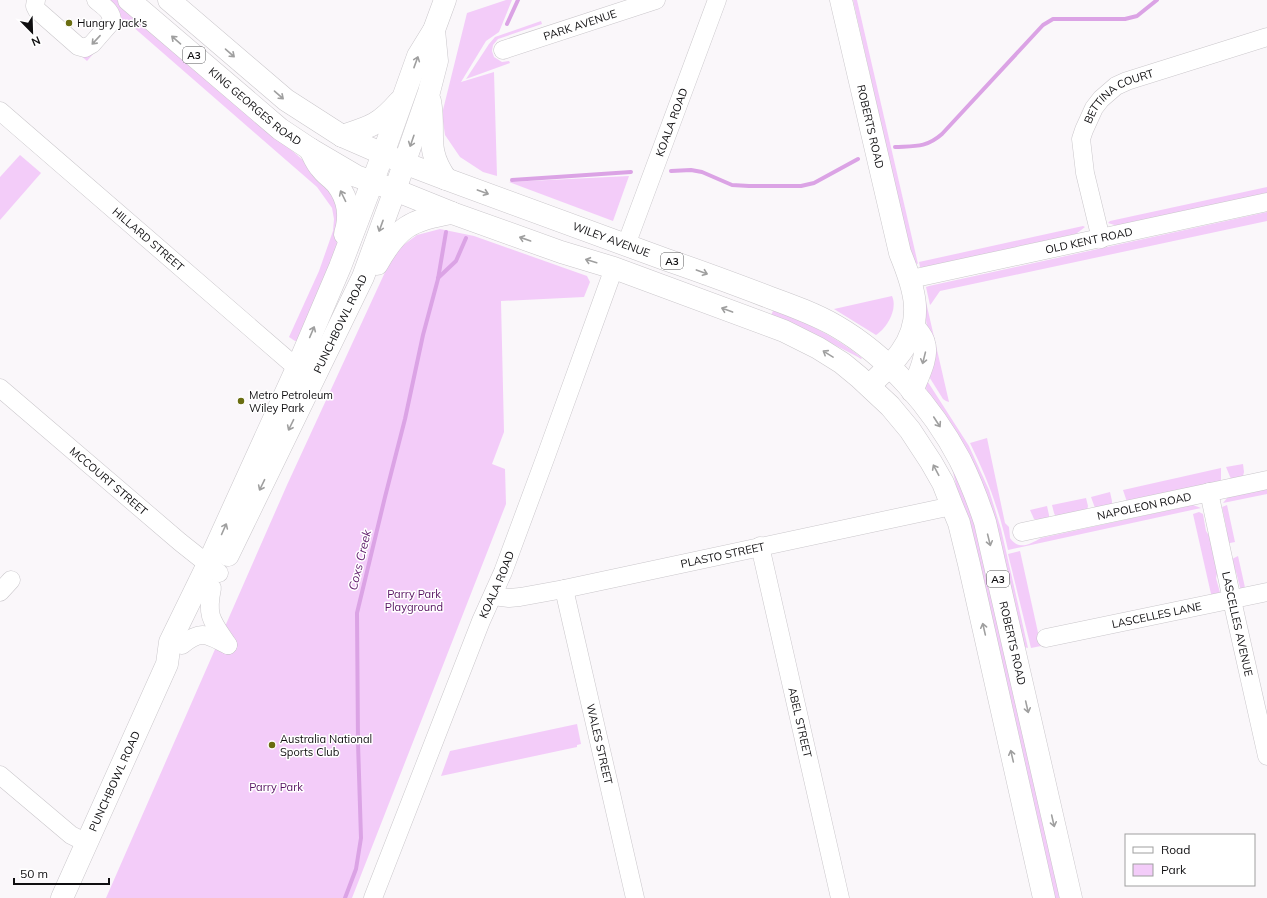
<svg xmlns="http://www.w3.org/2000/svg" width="1267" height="898" viewBox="0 0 1267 898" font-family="Mulish,sans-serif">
  <rect width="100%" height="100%" fill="#faf7fa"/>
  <g fill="#f3ccf9">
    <polygon points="101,0 117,0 318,173 340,199 338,243 329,267 297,341 295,341 289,337 319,271 333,231 334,219 332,208 317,187 124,19 87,61 79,54 115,27"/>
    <polygon points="506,0 512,0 499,32 486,41 461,82 494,72 497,176 483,172 460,157 445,135 442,114 467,13"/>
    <polygon points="853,0 857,0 918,264 915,263 911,256"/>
    <polygon points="541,21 542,24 498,39 493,45 492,51 494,57 502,62 509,61 510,63 466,79 489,44 495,37"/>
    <polygon points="20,155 41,173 0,220 0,177"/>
    <polygon points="629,176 613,221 509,182"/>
    <polygon points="1267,187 1267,193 1118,226 1108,223 1110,221"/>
    <polygon points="1267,212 1267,221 940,291 931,304 930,305 926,287 929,286"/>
    <polygon points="1083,226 1085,227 1076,234 925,267 920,267 919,262"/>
    <polygon points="440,229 474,236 587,276 590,282 584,297 501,301 504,432 492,464 505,469 506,504 352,898 106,898 287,485 386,270 398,249 417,235"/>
    <polygon points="923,289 949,402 946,401 943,399 928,375 930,339 921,298"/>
    <path d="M892,296C898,309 887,328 876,335L834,309Z"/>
    <path d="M774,309C805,322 835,336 862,358L861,359L858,357L821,338L771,315Z"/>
    <polygon points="926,379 969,446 989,490 1001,529 1028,648 1024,647 958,436 927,391 924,382"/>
    <path d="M987,438L1005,523L1009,527L1010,538C1019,551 1030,544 1041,538L1193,505L1201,508L1008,550C1000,512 987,477 970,443Z"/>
    <polygon points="1243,464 1244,472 1243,476 1231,479 1226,467"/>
    <polygon points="952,468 970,503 1058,887 1059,898 1054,898"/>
    <polygon points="1221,468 1221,481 1127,502 1123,490"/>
    <polygon points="1267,488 1267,494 1223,503 1228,497"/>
    <polygon points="1110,492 1112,501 1112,505 1095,508 1091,497"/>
    <polygon points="1086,498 1088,506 1087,510 1056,517 1054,513 1052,505"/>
    <polygon points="1227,505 1235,542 1230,543 1225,543 1225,538 1227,531 1222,507"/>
    <polygon points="1047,506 1049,515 1049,519 1039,520 1034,519 1030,510"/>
    <polygon points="1199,512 1203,514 1206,531 1212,540 1219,566 1216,578 1221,596 1209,599 1211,594 1193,514"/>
    <polygon points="1020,551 1041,646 1031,648 1008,554"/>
    <polygon points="1238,556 1246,592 1241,591 1236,572 1230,560"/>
    <polygon points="577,724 581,744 577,745 577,747 441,776 450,751"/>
  </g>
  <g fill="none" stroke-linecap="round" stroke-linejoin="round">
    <g stroke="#dba3e5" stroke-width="4">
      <polyline points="507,24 518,0"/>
      <path d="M895,147C915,146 926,148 942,134L1043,25L1053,19H1125L1137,16L1157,0"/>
      <polyline points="671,171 691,170 702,172 732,185 749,186 801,186 814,183 858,159"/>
      <polyline points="512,180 631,172"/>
      <polyline points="438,278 456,261 466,238"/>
      <polyline points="345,898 356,869 361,838 358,743 357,613 385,497 405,419 423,335 438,279 446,232"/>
    </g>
    <g stroke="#cac7cb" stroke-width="19">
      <g id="minor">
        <path d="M36,0L35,6L37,10L78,46L85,48L92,44L112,21C112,11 103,6 96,0"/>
        <path id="s1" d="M503,50L656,0"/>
        <path id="s2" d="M0,111L297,368"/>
        <path id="s3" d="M1101,239L1085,173L1081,139L1084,130L1094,108L1101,99L1116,86L1127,81L1267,37"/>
        <path id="s4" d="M626,245L717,0"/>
        <path id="s5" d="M911,279L1267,202"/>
        <path id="s6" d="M0,388L180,542L219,573"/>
        <path id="s7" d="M1209,492L1232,600L1267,756"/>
        <path id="s8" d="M1022,532L1267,480"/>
        <path id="s9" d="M760,546L840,898"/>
        <path d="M212,588C206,617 212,621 228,645"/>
        <path id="s10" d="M564,589L635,898"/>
        <polyline points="0,592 11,580"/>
        <path id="s11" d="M493,596L509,598L520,597L564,589L952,506"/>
        <path id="s12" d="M1046,638L1267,592"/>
        <path d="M182,645C202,629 207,635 228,645"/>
        <polyline points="0,775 71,835 87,843"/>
        <path id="s13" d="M373,898L481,621L503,572L546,456L614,268"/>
      </g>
    </g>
    <g stroke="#cac7cb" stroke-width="23">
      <g id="major">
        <path id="s14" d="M841,0L900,253C914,287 925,319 901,352C892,365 880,375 869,386"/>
        <path d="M430,101C436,133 424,148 446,179"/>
        <path d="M342,136C370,127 379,125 399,102"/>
        <path d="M310,149C313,155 316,163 321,168C325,174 332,178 337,184C349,200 351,216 345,234"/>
        <path d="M377,264C398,227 410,220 452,213"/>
        <path id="s15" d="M228,555L363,277L395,190L429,92L437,61L434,30"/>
        <path id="s16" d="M62,898L167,664L170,642L208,564L297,368L340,267L383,154L418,56L434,30L445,0"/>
      </g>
    </g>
    <g stroke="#cac7cb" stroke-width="23">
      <g id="highway">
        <path id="s17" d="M129,0L280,129L310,149L356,176L395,190L452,213L561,252L614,268L784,331L818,348L842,363L859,377L890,406L910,430L931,462L943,483L952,506L959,523L969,564L1044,898"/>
        <path id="s18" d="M169,0L286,100L342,136L404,163L446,179C520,206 594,233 667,260C702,272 737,285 771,298C793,306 815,314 836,326C888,356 932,407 960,460C970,480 978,501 985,522L1071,898"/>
        <path d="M912,391C917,378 929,356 924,343C923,337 918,332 914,327"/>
      </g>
    </g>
    <use href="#minor" stroke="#fff" stroke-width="18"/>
    <use href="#major" stroke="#fff" stroke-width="22"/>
    <use href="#highway" stroke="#fff" stroke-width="22"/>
  </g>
  <defs><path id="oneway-shaft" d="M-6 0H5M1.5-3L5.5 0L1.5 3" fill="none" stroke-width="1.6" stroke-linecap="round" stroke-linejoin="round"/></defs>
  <g stroke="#9f9f9f">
    <use href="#oneway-shaft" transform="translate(96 40) rotate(133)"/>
    <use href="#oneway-shaft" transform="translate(176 40) rotate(-139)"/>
    <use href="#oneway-shaft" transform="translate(230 53) rotate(41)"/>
    <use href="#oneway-shaft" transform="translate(416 62) rotate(-70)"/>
    <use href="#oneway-shaft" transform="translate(279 95) rotate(41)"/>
    <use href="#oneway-shaft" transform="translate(412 141) rotate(109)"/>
    <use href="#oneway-shaft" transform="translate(483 192) rotate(20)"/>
    <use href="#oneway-shaft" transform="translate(343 196) rotate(-116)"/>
    <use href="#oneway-shaft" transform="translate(381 226) rotate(110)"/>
    <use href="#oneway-shaft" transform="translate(525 239) rotate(-161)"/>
    <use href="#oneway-shaft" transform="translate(591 261) rotate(-163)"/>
    <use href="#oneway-shaft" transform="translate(702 272) rotate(20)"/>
    <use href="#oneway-shaft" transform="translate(727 310) rotate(-160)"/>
    <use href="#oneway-shaft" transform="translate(312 332) rotate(-67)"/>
    <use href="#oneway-shaft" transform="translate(828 354) rotate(-148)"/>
    <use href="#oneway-shaft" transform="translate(924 358) rotate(104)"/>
    <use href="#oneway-shaft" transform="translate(937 422) rotate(57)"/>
    <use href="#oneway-shaft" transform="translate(291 425) rotate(116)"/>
    <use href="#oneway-shaft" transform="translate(936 470) rotate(-118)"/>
    <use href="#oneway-shaft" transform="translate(262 485) rotate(116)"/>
    <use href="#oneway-shaft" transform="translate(224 529) rotate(-66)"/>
    <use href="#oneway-shaft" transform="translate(989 540) rotate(76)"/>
    <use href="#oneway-shaft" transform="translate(984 629) rotate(-103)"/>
    <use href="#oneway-shaft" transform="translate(1027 707) rotate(77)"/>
    <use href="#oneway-shaft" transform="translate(1012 756) rotate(-103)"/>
    <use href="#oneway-shaft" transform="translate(1053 821) rotate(77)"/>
  </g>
  <g fill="#6a6d11" stroke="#fff" stroke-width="1.5">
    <circle cx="69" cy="23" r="4"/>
    <circle cx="241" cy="401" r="4"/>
    <circle cx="272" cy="745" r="4"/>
  </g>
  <g text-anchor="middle" stroke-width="3" stroke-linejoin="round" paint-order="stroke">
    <g fill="#fff" stroke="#575658" stroke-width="1">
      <rect x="183" y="47" width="22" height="16" rx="3"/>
      <rect x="661" y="253" width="22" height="16" rx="3"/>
      <rect x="987" y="571" width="22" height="16" rx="3"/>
    </g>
    <g font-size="10" font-weight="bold" fill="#0f0e10">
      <text x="194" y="59">A3</text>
      <text x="672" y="265">A3</text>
      <text x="998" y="583">A3</text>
    </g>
    <g font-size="11" fill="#0f0e10" stroke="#fff" text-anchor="start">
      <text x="77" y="27">Hungry Jack's</text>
      <text x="249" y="399">Metro Petroleum<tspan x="249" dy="13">Wiley Park</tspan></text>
      <text x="280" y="743">Australia National<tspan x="280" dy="13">Sports Club</tspan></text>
    </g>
    <g font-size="11" fill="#0f0e10" stroke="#fff">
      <text dy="4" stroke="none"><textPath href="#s1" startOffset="81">PARK AVENUE</textPath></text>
      <text dy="4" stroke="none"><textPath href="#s3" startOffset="163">BETTINA COURT</textPath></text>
      <text dy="4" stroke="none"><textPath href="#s17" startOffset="165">KING GEORGES ROAD</textPath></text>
      <text dy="4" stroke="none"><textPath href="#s4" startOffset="131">KOALA ROAD</textPath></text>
      <text dy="4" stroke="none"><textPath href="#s14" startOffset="130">ROBERTS ROAD</textPath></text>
      <text dy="4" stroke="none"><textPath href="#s18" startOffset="509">WILEY AVENUE</textPath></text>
      <text dy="4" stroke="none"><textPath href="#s2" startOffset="196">HILLARD STREET</textPath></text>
      <text dy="4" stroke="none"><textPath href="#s5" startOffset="182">OLD KENT ROAD</textPath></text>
      <text dy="4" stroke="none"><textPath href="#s15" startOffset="257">PUNCHBOWL ROAD</textPath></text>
      <text dy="4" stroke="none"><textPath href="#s6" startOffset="143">MCCOURT STREET</textPath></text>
      <text dy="4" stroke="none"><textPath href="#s8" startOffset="125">NAPOLEON ROAD</textPath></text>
      <text dy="4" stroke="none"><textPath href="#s11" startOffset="234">PLASTO STREET</textPath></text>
      <text dy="4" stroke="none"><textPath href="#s13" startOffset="337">KOALA ROAD</textPath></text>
      <text dy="4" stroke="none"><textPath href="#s12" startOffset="113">LASCELLES LANE</textPath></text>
      <text dy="4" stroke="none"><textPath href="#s7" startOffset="135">LASCELLES AVENUE</textPath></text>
      <text dy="4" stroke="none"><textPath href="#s18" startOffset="1126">ROBERTS ROAD</textPath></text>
      <text dy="4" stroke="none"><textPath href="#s9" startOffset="181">ABEL STREET</textPath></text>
      <text dy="4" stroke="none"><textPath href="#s10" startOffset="159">WALES STREET</textPath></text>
      <text dy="4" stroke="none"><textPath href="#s16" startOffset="128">PUNCHBOWL ROAD</textPath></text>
    </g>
    <g font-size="11" fill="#540f5f" stroke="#fff">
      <text x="414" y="598">Parry Park<tspan x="414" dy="13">Playground</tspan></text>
      <text x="276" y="791">Parry Park</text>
    </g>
    <g font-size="12" font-style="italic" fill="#611e6c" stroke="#fff">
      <text transform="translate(360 560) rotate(-76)" y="4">Coxs Creek</text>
    </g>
  </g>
  <rect x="1125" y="834" width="130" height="52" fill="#ffffff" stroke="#9f9f9f"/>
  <rect x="1133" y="847" width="20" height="6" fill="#ffffff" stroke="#9f9f9f"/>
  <text x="1161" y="854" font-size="12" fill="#0f0e10">Road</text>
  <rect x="1133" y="864" width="20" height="12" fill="#f3ccf9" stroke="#9f9f9f"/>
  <text x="1161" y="874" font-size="12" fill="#0f0e10">Park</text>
  <g transform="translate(32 32) rotate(157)" stroke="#ffffff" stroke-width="3" paint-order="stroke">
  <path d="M0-3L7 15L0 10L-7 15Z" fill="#0f0e10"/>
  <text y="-6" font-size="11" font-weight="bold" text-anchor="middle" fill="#0f0e10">N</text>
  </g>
  <path d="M14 878v6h95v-6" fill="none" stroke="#0f0e10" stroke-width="2"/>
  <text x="20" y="878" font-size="12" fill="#0f0e10" stroke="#ffffff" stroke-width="3" paint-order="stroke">50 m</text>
</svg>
